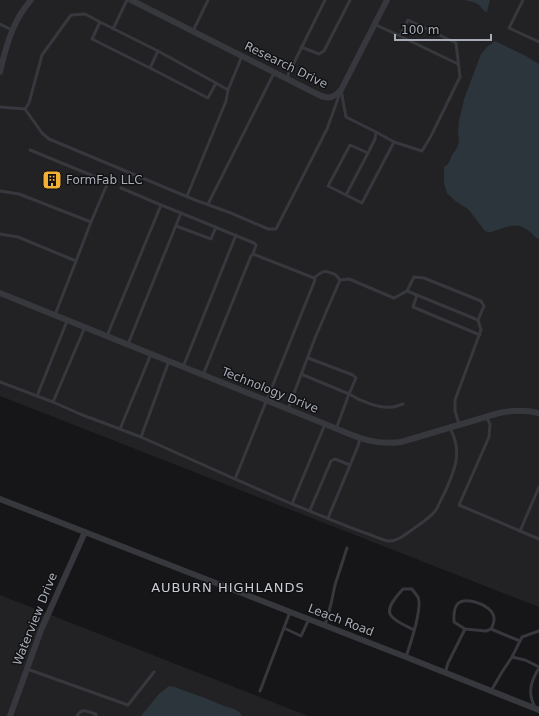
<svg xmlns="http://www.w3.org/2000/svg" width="539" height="716" viewBox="0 0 539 716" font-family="'DejaVu Sans',sans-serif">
  <rect width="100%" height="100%" fill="#161618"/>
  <g fill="#222225">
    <polygon points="0,0 539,0 539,607 0,396"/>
    <polygon points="0,595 308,716 0,716"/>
  </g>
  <g fill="#2c353c">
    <path d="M464,0H490L487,12C483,11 482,8 479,5C475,2 469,1 464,0Z"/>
    <path d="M495,41L526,56L539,64V239C534,237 533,234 529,231C516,220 505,228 491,232H488L485,231L468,209L454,200L447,193L444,183V167L448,164L452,155L457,148L459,142L458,132L459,120L462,109L464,99L481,54L487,47Z"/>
    <polygon points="169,686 174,687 205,698 224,706 234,709 239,712 242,716 141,716 159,694"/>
  </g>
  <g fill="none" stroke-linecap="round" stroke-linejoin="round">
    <g stroke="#37383d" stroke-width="3">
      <polyline points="523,0 509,28 539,42"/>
      <polyline points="0,24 12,30"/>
      <polyline points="113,29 127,0"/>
      <polyline points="193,31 208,0"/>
      <polyline points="400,36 458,64"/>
      <polyline points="301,47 319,54 324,51 350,0"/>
      <polyline points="158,51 216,83"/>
      <polyline points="150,68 208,98 216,83 228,90 242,56"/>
      <polyline points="286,79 325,0"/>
      <polyline points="341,90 346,117 376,132 375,139 368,153 350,145 328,186 362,203 394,142 422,151 431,136 460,77 456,43 408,20 400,36 374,24"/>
      <polyline points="0,107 25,109 42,133 49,139 195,200 231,213 268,229 276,229 327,129 340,93"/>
      <polyline points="25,109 29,103 42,55 71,15 85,14 100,22 92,39 150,68 158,51 100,22"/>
      <polyline points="376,132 394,142"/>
      <polyline points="30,150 108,182 91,222"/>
      <polyline points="0,191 19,194 91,222 76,261"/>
      <polyline points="346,195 368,153"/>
      <polyline points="187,196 226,101 228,90"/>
      <polyline points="208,204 274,73"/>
      <polyline points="161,205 181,213"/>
      <polyline points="176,226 211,239 216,227"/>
      <polyline points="0,234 18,237 76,261 55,315"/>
      <path d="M314,278C323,270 325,270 336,275L340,280"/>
      <polyline points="407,291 414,277 424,278 481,301 484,306 478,320"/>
      <polyline points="417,295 413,307 480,335"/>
      <polyline points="85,327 53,402 80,414 141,437"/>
      <polyline points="107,336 161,205 121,188"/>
      <polyline points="128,344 181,213 254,243 256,245 253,254"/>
      <path d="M308,358L353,375L356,378L349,394C360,401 380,409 393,407C397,406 400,405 403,404"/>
      <polyline points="169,361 141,437 235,479"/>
      <polyline points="183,367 236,235"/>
      <polyline points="301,374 349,394 336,429"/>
      <polyline points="203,375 251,256 253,254 314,278 315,280 235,479 292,504 325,424"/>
      <polyline points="0,382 37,396"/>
      <polyline points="53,402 37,396 67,321"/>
      <polyline points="288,409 315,338 340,280 349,279 394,298 407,291 478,320 481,330 455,400 455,411 459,424"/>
      <polyline points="486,417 490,424 489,437 459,505 520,531"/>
      <polyline points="120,429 151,354"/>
      <polyline points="539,487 520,531 539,539"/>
      <path d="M292,504C318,514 344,526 371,535C376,537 383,540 388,541C397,542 406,534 413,529C420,524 430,518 436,510C439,505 441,499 444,494C455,470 463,452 450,428"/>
      <polyline points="310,510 331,461 335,459 350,465"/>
      <polyline points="328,518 358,446 360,438"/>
      <polyline points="325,625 331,604 335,585 347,548"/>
      <polyline points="284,628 301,636 309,619"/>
      <polyline points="491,629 520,641"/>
      <path d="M406,657C410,645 423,608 418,597C416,594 413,591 412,589H403C380,614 388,617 414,630"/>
      <polyline points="512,657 525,660 539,667"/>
      <polyline points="27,669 128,705 154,672"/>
      <path d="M445,673L448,663L465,629L486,631L491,629C500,614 488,606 475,602C457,597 453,606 454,622L465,629"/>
      <polyline points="260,691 290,612"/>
      <polyline points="491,691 502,672 512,657 522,637 539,631"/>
      <path d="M535,707C527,693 531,681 539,668"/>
      <path d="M77,716C82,707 88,712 96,714V716"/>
    </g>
    <g stroke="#37383d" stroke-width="6">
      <path d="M131,0L315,93C326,99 332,100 341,90L387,0"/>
      <path d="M0,72C6,46 13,20 31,0"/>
      <path d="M0,293L325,424C352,435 371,446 401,442L499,413C513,410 525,410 539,413"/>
      <polyline points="0,499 406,657 539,710"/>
      <polyline points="10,716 41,630 85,532"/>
    </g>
  </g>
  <defs>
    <g id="building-square" transform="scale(1)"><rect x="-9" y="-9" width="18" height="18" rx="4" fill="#f2b134" stroke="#111113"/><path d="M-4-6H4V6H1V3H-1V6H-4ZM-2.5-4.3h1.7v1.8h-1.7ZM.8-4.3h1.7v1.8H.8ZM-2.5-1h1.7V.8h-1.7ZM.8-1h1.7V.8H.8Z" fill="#111"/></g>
  </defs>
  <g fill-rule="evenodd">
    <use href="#building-square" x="52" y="180"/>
  </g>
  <g text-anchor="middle" stroke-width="3" stroke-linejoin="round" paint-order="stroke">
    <g font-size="12" fill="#a8adb8" stroke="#111113">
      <text transform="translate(286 65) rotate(26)" y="4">Research Drive</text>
      <text transform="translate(270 390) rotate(22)" y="4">Technology Drive</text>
      <text transform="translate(35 619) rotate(-68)" y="4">Waterview Drive</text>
      <text transform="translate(341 620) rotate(21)" y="4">Leach Road</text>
    </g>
    <g font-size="12" fill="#a8adb8" stroke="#111113" text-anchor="start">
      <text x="66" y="184">FormFab LLC</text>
    </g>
    <g font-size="13" letter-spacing="1" fill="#c9ccd4" stroke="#111113">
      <text x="228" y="592">AUBURN HIGHLANDS</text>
    </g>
  </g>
  <path d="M395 34v6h96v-6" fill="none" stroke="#a8adb8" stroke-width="2"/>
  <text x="401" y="34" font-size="12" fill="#a8adb8" stroke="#111113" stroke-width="3" paint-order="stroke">100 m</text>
</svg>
